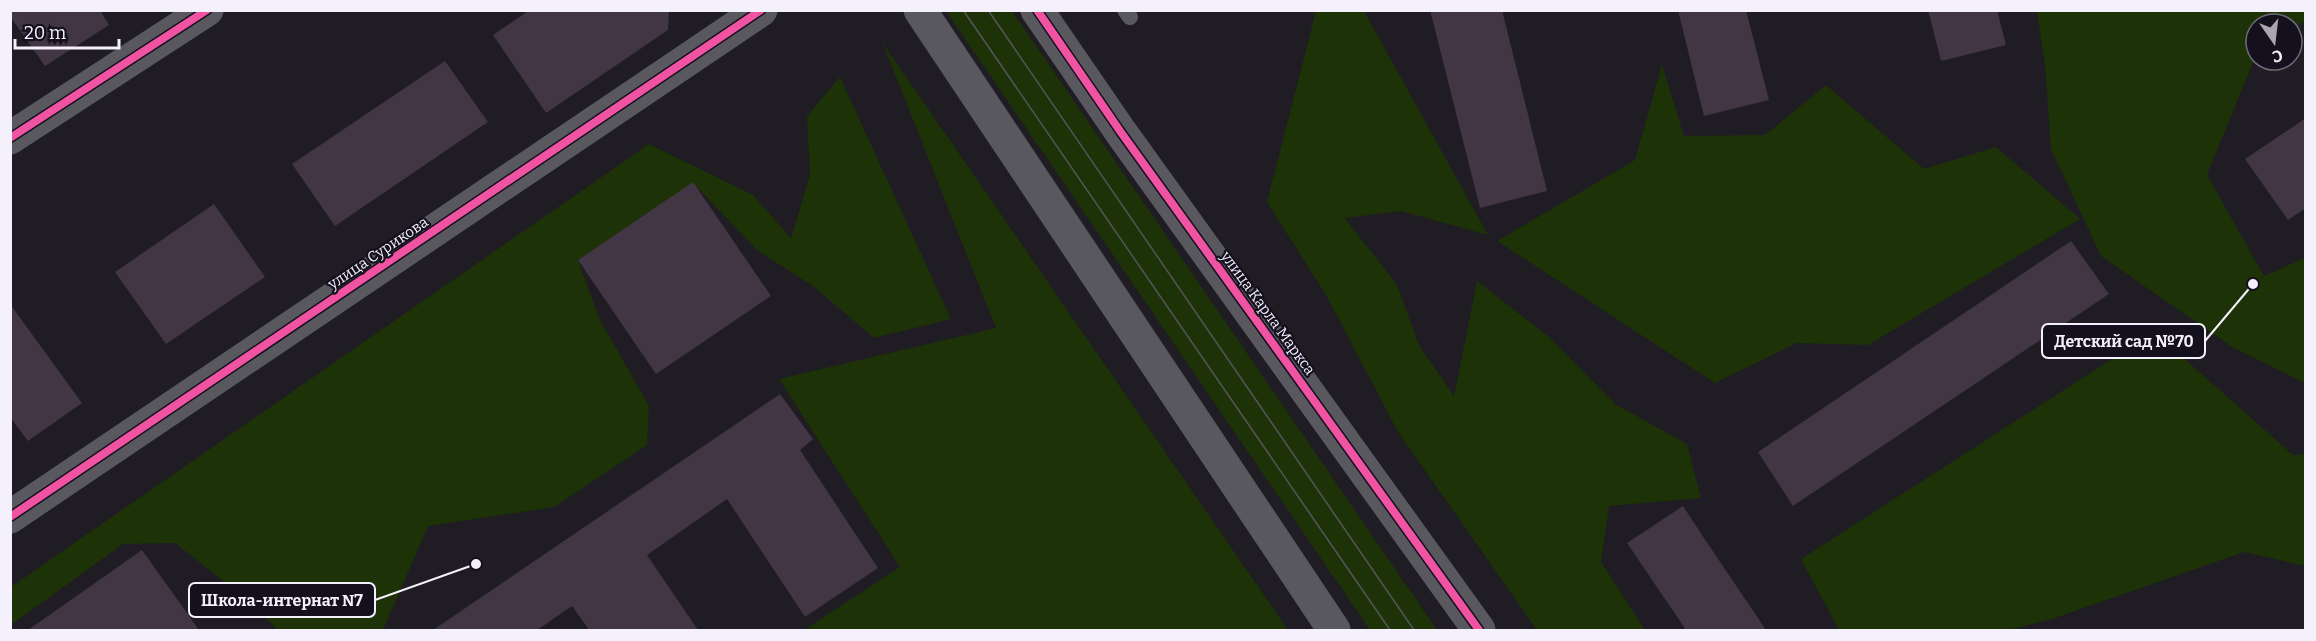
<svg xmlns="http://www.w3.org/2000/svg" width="2316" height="641" viewBox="0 0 2316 641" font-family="Bitter,serif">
  <rect width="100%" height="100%" fill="#1f1c24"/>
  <g fill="#1d3207">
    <polygon points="946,11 1012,11 1437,630 1370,630"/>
    <polygon points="1316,11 1364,11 1488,235 1401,211 1345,218 1397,285 1419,345 1454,396 1477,281 1548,336 1615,404 1687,444 1701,498 1609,506 1601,562 1645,630 1537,630 1398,432 1326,295 1267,202"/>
    <polygon points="2037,11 2305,11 2305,21 2292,29 2292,24 2256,24 2256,55 2207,175 2264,276 2305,258 2305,383 2232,347 2101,256 2051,149 2045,65"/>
    <polygon points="882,42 1288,630 804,630 900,567 779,379 996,328"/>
    <polygon points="1662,65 1684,136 1765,135 1826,85 1924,169 1996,147 2080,219 1868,345 1797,343 1715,383 1497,241 1635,160"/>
    <polygon points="840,77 951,319 874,338 813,286 758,251 693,183 578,260 599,318 649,406 647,445 554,507 428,526 384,628 377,630 278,630 240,594 175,543 123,544 11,625 11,587 649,144 753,195 791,238 810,175 807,116"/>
    <polygon points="2154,332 2293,455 2305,454 2305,566 2244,552 2052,619 2008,630 1839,630 1801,559"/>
  </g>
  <g fill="#423544">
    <polygon points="10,10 100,10 109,25 45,66 10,16"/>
    <polygon points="530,10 669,10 668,30 546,113 493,35"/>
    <polygon points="1430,10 1502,10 1547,191 1480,208"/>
    <polygon points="1678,10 1746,10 1769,100 1704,116"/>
    <polygon points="1928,10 1997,10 2006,45 1941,61"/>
    <polygon points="445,61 488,122 335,226 292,164"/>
    <polygon points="2306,118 2306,208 2288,220 2245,159"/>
    <polygon points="693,182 771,296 656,374 578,260"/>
    <polygon points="214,204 265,277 166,344 115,272"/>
    <polygon points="2071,241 2109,294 1793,506 1758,452"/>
    <polygon points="10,304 82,403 28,441 10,417"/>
    <polygon points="780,394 813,439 800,450 878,568 805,617 727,499 647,555 698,630 589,630 572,606 537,630 433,630"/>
    <polygon points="1683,506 1706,541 1766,630 1686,630 1627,543"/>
    <polygon points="142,550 199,630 28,630"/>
  </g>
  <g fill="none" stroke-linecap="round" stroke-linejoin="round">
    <polyline stroke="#5a585f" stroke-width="16" points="1125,10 1130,17"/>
    <g stroke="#5a585f" stroke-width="33">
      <polyline points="10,138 207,10"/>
      <polyline points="10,517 761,10"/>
    </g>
    <g stroke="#5a585f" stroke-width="33">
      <polyline points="920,10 1334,630"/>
      <polyline points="1037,10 1120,131 1479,630"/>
    </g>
    <g stroke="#57555b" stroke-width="1.5">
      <polyline points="963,10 1390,630"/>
      <polyline points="988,10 1414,630"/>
    </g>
    <g stroke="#14101e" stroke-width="11">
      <g id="cycleway">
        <polyline points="1037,10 1120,131 1479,630"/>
        <polyline points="10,138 207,10"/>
        <polyline points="10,517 761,10"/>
      </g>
    </g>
    <use href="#cycleway" stroke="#f153a3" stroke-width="8"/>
  </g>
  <g text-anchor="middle" stroke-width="4.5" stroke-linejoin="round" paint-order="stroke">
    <g font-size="15" fill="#f4f1fc" stroke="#14101e">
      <text transform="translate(378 253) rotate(-34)" y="5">улица Сурикова</text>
      <text transform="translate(1268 313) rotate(54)" y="5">улица Карла Маркса</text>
    </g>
  </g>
  <path fill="none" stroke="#f4f1fc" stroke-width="2" d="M2253 284L2205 341M476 564L375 600"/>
  <g fill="#f4f1fc" stroke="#14101e" stroke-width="2">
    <circle cx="2253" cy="284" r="6"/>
    <circle cx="476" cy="564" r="6"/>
  </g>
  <g fill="#14101e" stroke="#f4f1fc" stroke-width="2">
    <rect x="2042" y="324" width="163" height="34" rx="6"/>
    <rect x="189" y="583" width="186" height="34" rx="6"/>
  </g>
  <g font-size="16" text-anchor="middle" font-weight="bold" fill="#f4f1fc">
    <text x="2124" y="347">Детский сад №70</text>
    <text x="282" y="606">Школа-интернат N7</text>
  </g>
  <rect width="2316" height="641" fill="none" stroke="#f4f1fc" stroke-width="24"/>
  <g transform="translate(2274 42) rotate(166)"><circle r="28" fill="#14101e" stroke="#6e6a77" stroke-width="1.5"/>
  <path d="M0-4.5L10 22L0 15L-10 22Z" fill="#a9a6b0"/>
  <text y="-9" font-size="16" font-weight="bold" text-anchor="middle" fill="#f4f1fc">С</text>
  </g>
  <path d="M15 39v9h104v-9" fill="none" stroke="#f4f1fc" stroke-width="3"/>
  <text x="24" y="39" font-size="18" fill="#f4f1fc" stroke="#14101e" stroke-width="4.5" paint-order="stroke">20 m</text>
</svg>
